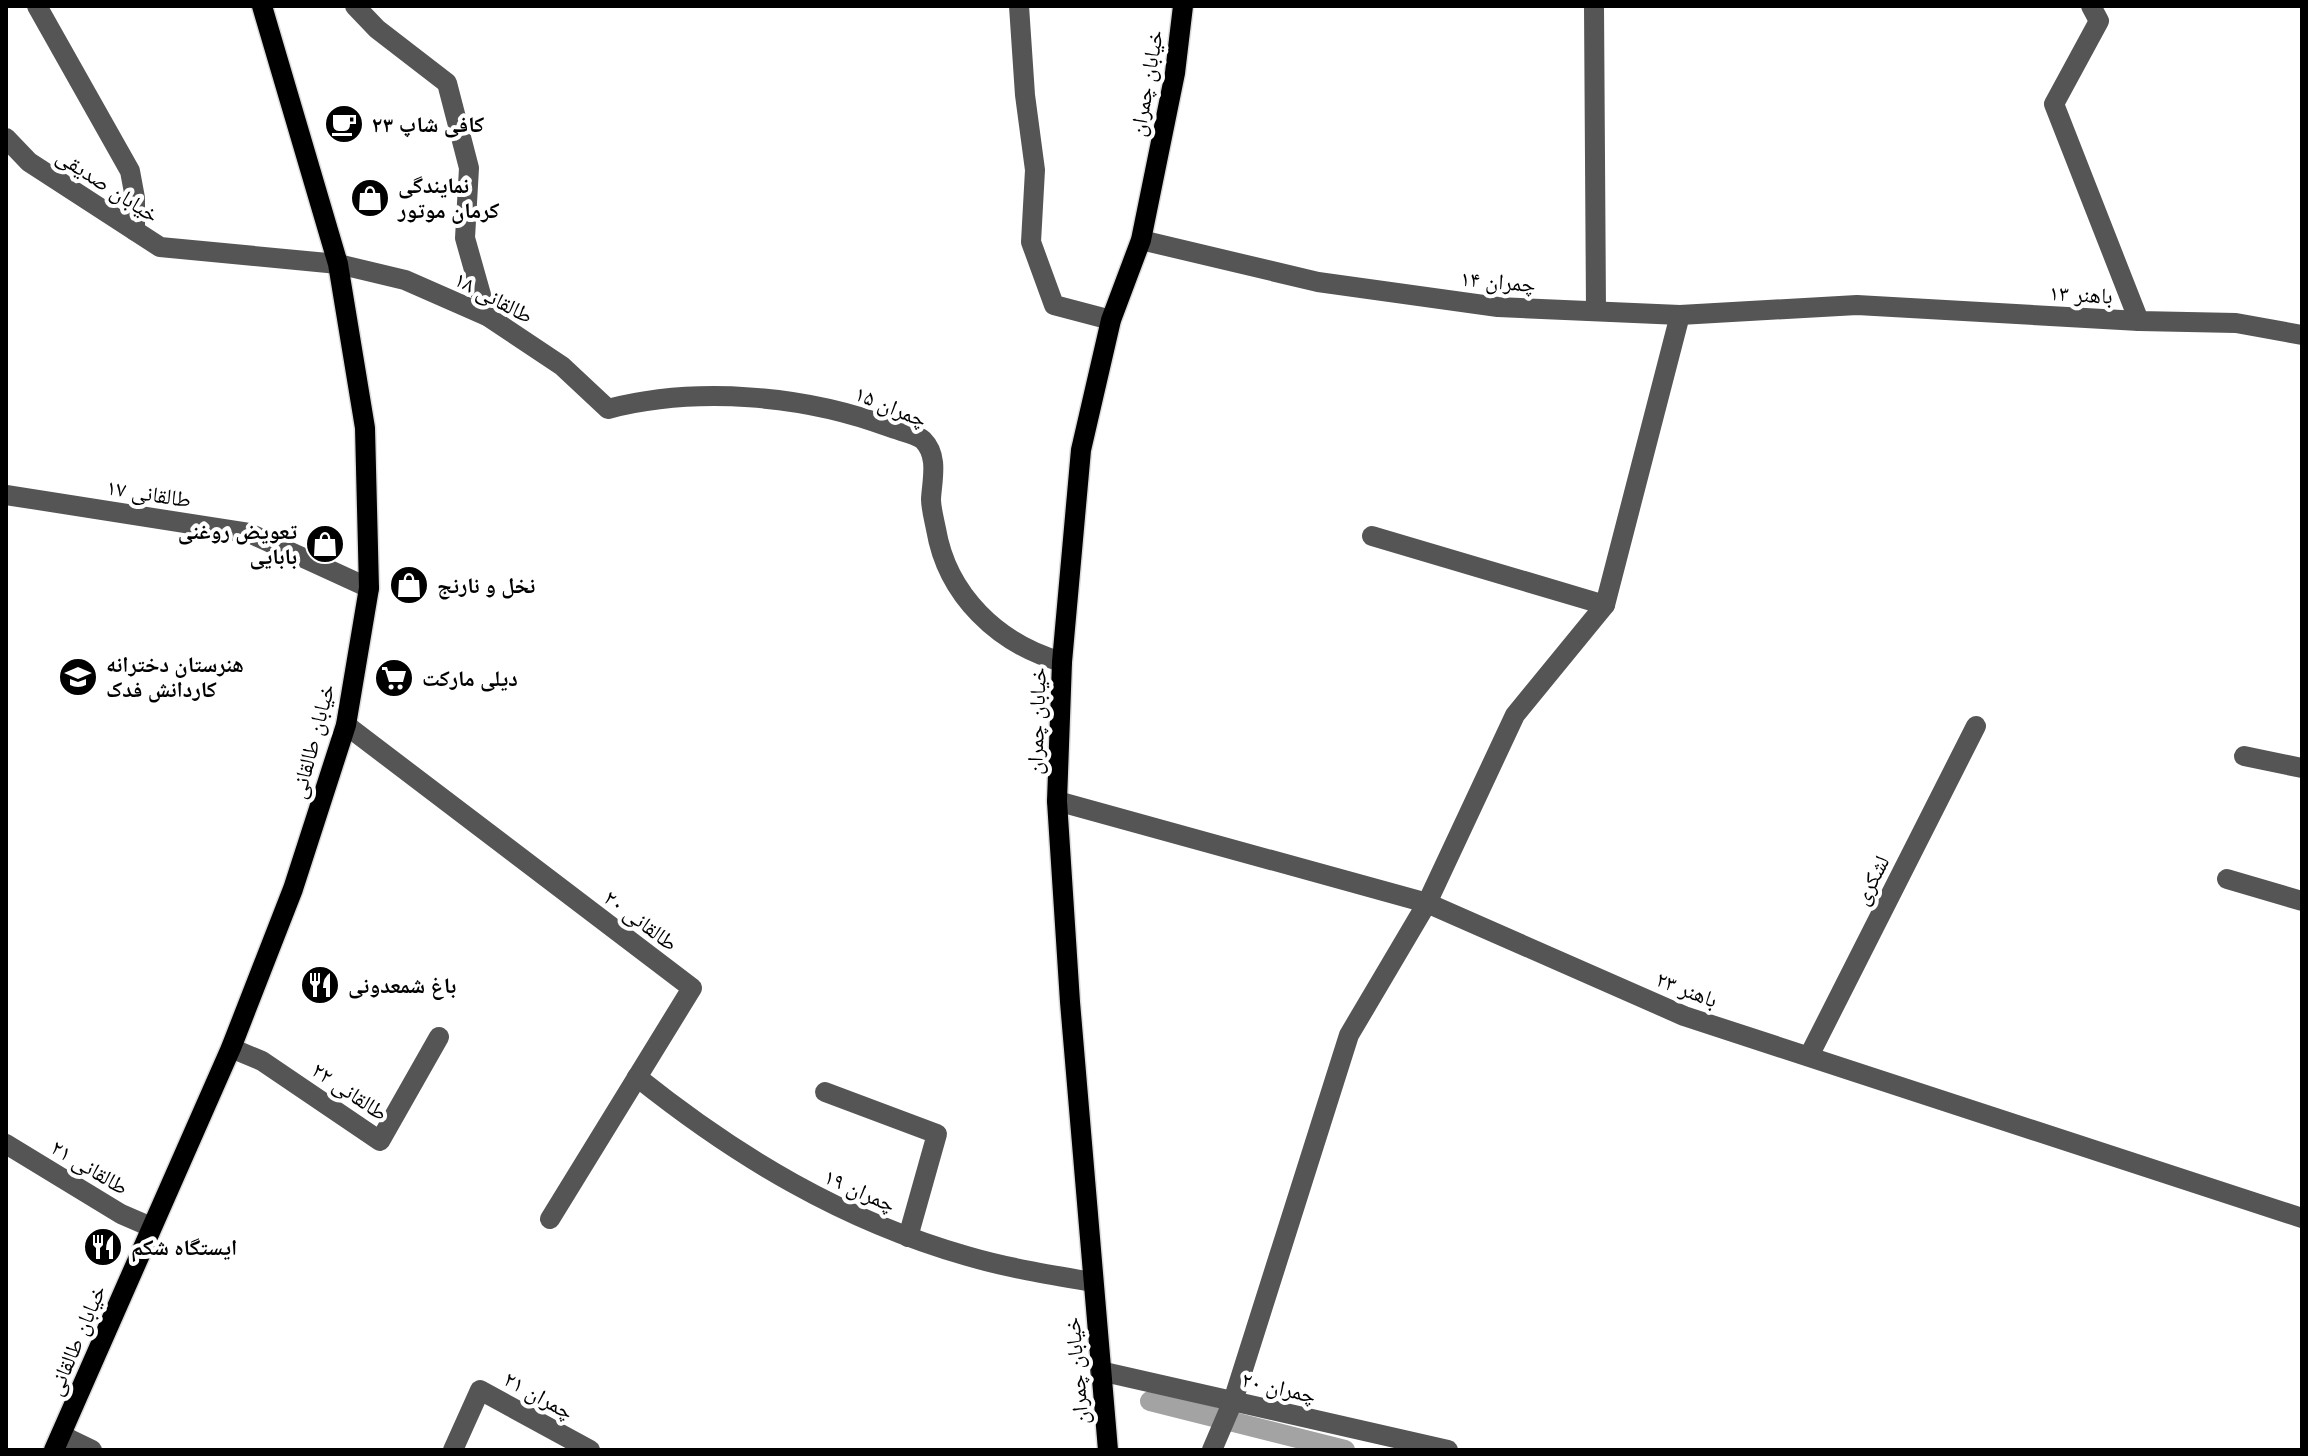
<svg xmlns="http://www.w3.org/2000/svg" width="2308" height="1456" viewBox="0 0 2308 1456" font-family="Lato,'Noto Naskh Arabic',sans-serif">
  <rect width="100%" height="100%" fill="#fff"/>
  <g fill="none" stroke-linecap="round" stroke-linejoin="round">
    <polyline stroke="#a3a3a3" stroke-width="20" points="1150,1401 1345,1450"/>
    <g stroke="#dbdbdb" stroke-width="23">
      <g id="major">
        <polyline points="54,1450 231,1048 293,889 346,725 369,588 365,428 338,264 262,6"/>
        <polyline points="1108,1450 1070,1002 1057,801 1062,662 1081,450 1111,320 1141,240 1175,73 1183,6"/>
      </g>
    </g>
    <g stroke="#555" stroke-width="20">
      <polyline points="37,6 130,171 135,198 135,231"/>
      <polyline points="355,6 377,29 447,83 469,168 465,238 487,316"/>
      <polyline points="1019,6 1025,95 1035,170 1031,242 1054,305 1111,320"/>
      <polyline points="1594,6 1596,311"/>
      <polyline points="2091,6 2099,21 2054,104 2139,321"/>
      <path d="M6,138L29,162L160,247L338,264L405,280L487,316L562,366L608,409C696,386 804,395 889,427C899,431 916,434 923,440C939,456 932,480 931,499C931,508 934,519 936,529C947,595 998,644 1062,662"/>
      <polyline points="1141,240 1318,282 1498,307 1680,315 1857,305 2139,321 2236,323 2302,335"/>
      <polyline points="6,495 249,533 369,588"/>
      <polyline points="1372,536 1605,605"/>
      <polyline points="346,725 692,988 550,1219"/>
      <polyline points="2244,756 2302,768"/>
      <polyline points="1057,801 1427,903 1684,1016 2302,1218"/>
      <polyline points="2227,879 2302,901"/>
      <polyline points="231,1048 262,1061 380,1141 439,1037"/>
      <polyline points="1809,1056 1976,726"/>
      <path d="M637,1077C737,1157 844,1221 967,1256C1008,1268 1051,1275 1093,1282"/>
      <polyline points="825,1092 937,1134 908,1237"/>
      <polyline points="6,1144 121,1214 151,1227"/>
      <polyline points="1100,1371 1448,1450"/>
      <polyline points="61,1435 92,1450"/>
      <polyline points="453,1450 480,1390 590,1450"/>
      <polyline points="1212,1450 1233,1401 1349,1035 1427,903 1515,715 1605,605 1680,315"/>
    </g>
    <use href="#major" stroke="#000" stroke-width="20"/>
  </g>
  <defs>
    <g id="cafe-disc" transform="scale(2)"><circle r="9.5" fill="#000" stroke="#fff"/><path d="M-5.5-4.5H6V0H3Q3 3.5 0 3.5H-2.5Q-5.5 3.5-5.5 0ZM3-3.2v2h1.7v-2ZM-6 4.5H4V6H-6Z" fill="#fff"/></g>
    <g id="shop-disc" transform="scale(2)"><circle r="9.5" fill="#000" stroke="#fff"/><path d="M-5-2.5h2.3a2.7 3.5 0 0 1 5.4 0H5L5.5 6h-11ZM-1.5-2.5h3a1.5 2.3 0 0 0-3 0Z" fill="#fff"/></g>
    <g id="university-disc" transform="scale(2)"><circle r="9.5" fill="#000" stroke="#fff"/><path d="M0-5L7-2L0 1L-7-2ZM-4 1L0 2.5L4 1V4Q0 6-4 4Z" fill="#fff"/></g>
    <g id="supermarket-disc" transform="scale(2)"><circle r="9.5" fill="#000" stroke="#fff"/><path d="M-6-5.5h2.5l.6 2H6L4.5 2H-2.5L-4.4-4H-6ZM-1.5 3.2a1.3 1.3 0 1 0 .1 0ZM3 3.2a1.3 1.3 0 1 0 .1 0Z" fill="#fff"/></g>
    <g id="restaurant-disc" transform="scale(2)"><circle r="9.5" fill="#000" stroke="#fff"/><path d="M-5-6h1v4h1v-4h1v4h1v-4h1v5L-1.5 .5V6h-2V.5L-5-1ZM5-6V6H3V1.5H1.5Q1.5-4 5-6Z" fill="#fff"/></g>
  </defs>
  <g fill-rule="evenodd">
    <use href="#cafe-disc" x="344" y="124"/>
    <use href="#shop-disc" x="370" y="198"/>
    <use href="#shop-disc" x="325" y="544"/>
    <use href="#shop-disc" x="409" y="585"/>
    <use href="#university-disc" x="78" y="677"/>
    <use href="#supermarket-disc" x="394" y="678"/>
    <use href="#restaurant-disc" x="320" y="985"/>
    <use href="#restaurant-disc" x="103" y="1247"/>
  </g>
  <g text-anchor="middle" stroke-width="8" stroke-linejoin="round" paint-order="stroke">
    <g font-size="22" fill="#000" stroke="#fff">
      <text transform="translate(1146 83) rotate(-80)" y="8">خیابان چمران</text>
      <text transform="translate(108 185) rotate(33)" y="8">خیابان صدیقی</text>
      <text transform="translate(1498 281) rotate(5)" y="8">چمران ۱۴</text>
      <text transform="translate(2081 294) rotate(3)" y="8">باهنر ۱۳</text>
      <text transform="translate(494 297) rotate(28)" y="8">طالقانی ۱۸</text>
      <text transform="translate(891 406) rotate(22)" y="8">چمران ۱۵</text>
      <text transform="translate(149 493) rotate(9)" y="8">طالقانی ۱۷</text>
      <text transform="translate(1036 721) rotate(-88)" y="8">خیابان چمران</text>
      <text transform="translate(312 741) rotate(-75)" y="8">خیابان طالقانی</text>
      <text transform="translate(1871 880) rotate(-63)" y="8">لشکری</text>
      <text transform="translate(641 920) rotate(37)" y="8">طالقانی ۲۰</text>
      <text transform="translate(1687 989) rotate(21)" y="8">باهنر ۲۳</text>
      <text transform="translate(350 1091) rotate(34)" y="8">طالقانی ۲۲</text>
      <text transform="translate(90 1167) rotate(31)" y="8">طالقانی ۲۱</text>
      <text transform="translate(860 1190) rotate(24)" y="8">چمران ۱۹</text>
      <text transform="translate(76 1340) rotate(-67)" y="8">خیابان طالقانی</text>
      <text transform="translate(1076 1371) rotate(-95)" y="8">خیابان چمران</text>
      <text transform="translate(1279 1387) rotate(13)" y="8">چمران ۲۰</text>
      <text transform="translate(539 1395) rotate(29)" y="8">چمران ۲۱</text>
    </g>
    <g font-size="22" font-weight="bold" fill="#000" stroke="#fff" text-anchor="start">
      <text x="372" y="132">کافی شاپ ۲۳</text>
      <text x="398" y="193">نمایندگی<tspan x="398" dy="25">کرمان موتور</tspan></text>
      <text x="297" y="539" text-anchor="end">تعویض روغنی<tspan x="297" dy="25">بابایی</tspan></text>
      <text x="437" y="593">نخل و نارنج</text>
      <text x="106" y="672">هنرستان دخترانه<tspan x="106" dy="25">کاردانش فدک</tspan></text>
      <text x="422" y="686">دیلی مارکت</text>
      <text x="348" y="993">باغ شمعدونی</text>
      <text x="131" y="1255">ایستگاه شکم</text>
    </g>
  </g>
  <rect width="2308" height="1456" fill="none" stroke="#000000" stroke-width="16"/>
</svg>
